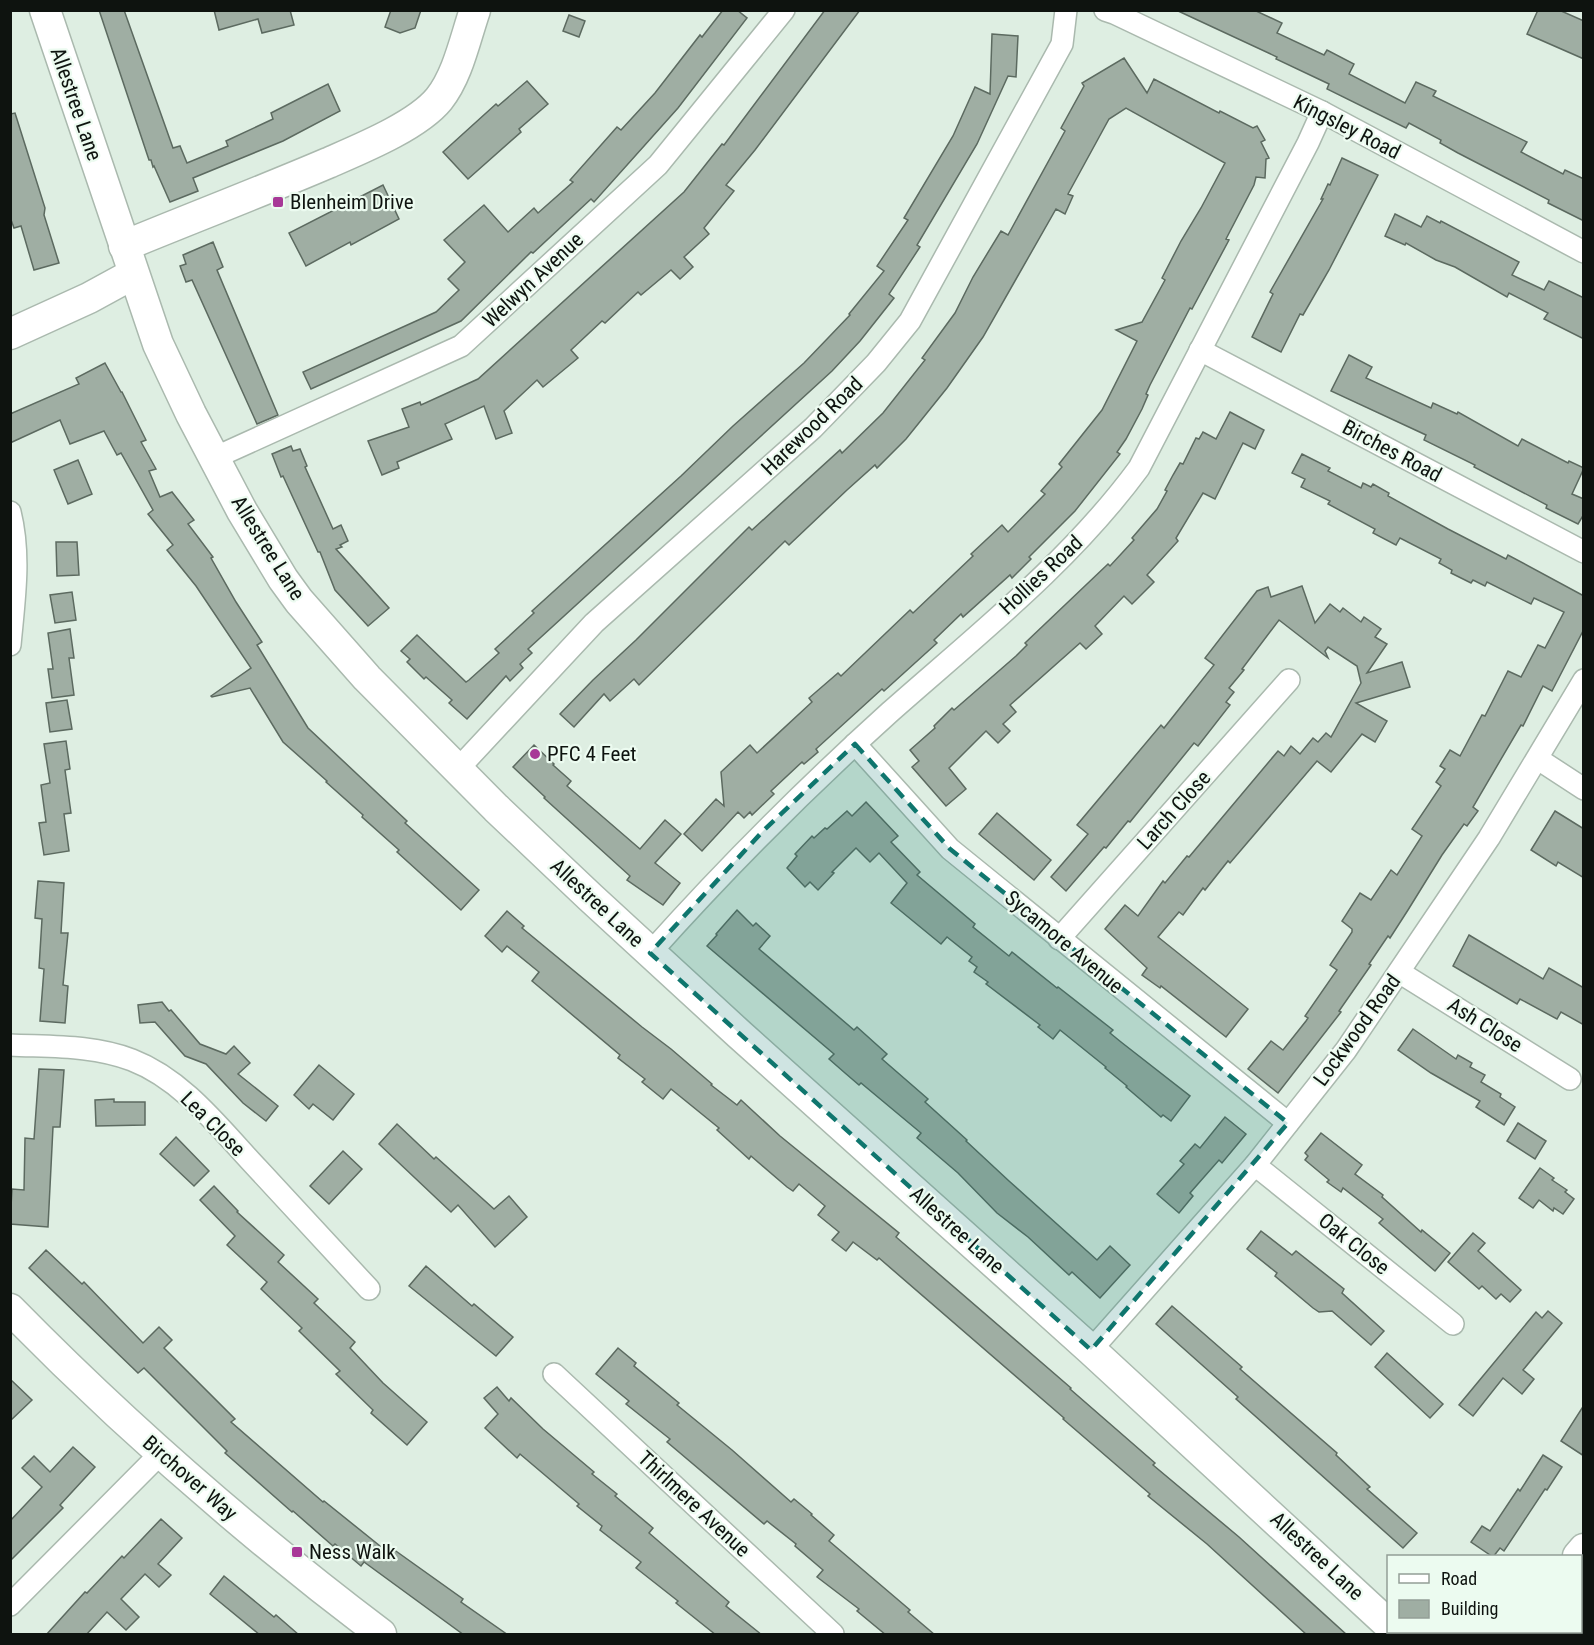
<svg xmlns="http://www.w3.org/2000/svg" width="1594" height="1645" viewBox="0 0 1594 1645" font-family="'Roboto Condensed',sans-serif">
  <rect width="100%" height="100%" fill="#deeee2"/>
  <g fill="#9faea3" stroke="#5c6a60" stroke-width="1.5">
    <polygon points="99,10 124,10 173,148 180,146 187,163 228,146 226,141 273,119 271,113 328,84 340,111 283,141 193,178 198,191 170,202 154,166 153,167 151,160 149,160"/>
    <polygon points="214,10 290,10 294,25 262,33 258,19 219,30"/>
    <polygon points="391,10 421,10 415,28 400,33 385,27"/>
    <polygon points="723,10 737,10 747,18 678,108 594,202 591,199 533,253 531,252 461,321 311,389 303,372 436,312 459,290 448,279 465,262 444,240 484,205 508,232 534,208 538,213 573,182 570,180 617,127 621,130 655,93 700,35 702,37"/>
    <polygon points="825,10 860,10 755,150 726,185 734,191 704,228 709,234 684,257 693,267 680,279 671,270 641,295 638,292 605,323 602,321 571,350 578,358 543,387 537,380 504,411 512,433 496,439 484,406 445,424 452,439 397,462 399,468 382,475 368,441 409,427 402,409 420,402 421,405 478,379 684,192 722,144 724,145"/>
    <polygon points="1176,10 1254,10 1282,23 1277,33 1324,55 1327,50 1354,64 1349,74 1405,103 1416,82 1436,91 1433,96 1527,142 1521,152 1563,174 1565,170 1584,179 1584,221 1548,203 1549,200 1458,153 1440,143 1441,140 1409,123 1406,128 1327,89 1329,84 1276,59 1277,57"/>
    <polygon points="1538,10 1559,10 1584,21 1584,59 1527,34"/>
    <polygon points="569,15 585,21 579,37 563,31"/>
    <polygon points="992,34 1018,36 1016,77 1008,76 977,144 917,245 920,247 889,294 894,298 860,341 832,371 528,649 532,653 520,664 523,668 510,681 506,676 467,719 449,703 452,700 426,677 424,679 407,662 410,659 401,651 417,635 466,682 469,680 499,653 495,649 534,613 532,611 681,476 733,426 804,363 828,338 850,315 849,314 884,271 877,266 908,220 904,218 953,136 975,87 990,94"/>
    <polygon points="1124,58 1147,93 1154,79 1219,113 1220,111 1253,128 1257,126 1265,140 1261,142 1269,158 1266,159 1265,178 1256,177 1254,185 1226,239 1229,240 1192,309 1190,308 1150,385 1146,394 1148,395 1142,409 1126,439 1117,452 1120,454 1075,511 1029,557 1031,559 1012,578 1010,575 963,617 961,614 934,640 937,643 884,691 882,689 816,749 818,752 804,764 802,762 771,791 774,794 752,815 750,812 744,818 738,812 702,851 684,834 716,799 724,806 721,772 750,745 757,753 812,702 809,698 838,673 841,676 910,610 913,613 973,556 971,554 1002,525 1008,532 1045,494 1041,491 1062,467 1059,464 1102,410 1137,341 1116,330 1142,322 1165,280 1162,278 1181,241 1201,208 1225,163 1126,108 1109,119 1068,194 1073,196 1065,214 1056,209 983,337 947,388 906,439 877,468 875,465 847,490 789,545 785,541 639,685 634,679 610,701 604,694 574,727 560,714 593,680 636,640 749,527 752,530 840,450 842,453 883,413 925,360 922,358 955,313 973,277 1001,231 1008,235 1065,131 1061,128 1084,86 1082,83"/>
    <polygon points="527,81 548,104 519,129 521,132 468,179 443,152 496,104 498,106"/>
    <polygon points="15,113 45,208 44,215 59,263 34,270 21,226 14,228 10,217 10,114"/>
    <polygon points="1342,158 1378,175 1329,270 1303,315 1300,314 1281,352 1252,337 1273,294 1270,292 1323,199 1321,199 1328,184 1330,185"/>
    <polygon points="383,185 399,219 351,245 350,242 306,266 289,233"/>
    <polygon points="1395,214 1421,227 1427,216 1440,223 1441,221 1519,262 1512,275 1544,290 1549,281 1584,298 1584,339 1544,319 1548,313 1509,293 1507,297 1455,267 1436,260 1406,243 1405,245 1385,236"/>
    <polygon points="213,242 223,267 217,270 278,415 257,424 192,280 186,282 180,266 186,264 183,255"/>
    <polygon points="1349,355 1372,367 1366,378 1431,408 1433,403 1457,414 1458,412 1518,446 1522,439 1568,463 1569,461 1584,468 1572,494 1584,499 1584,514 1578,524 1546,508 1547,505 1474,467 1475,465 1424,440 1426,435 1331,391"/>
    <polygon points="105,363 121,392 122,392 146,440 141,442 156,469 149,471 160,497 172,492 194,520 188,524 213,557 211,558 236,602 262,642 257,645 308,728 407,821 405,823 479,890 461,910 397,852 399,850 362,817 363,815 326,782 327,781 283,742 250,688 212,697 211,696 251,668 196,586 167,550 173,545 148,514 153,510 121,453 117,455 104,431 70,444 60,420 10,443 10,414 79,384 76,378"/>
    <polygon points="1230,412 1264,430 1255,449 1243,443 1215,499 1203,493 1176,538 1178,541 1147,575 1154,582 1132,604 1124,596 1095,626 1102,634 1086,649 1080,643 1010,705 1016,712 1003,724 1010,731 998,743 986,731 949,768 966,789 946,806 912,767 919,761 910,750 935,728 934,726 952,708 954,710 1016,656 1027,645 1025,643 1108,564 1110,566 1134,540 1132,538 1157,509 1167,491 1165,490 1173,475 1180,463 1183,464 1196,438 1199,439 1203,432 1216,439"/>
    <polygon points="291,446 293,451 300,449 307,466 305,467 333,529 341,525 348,541 340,545 342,547 336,549 389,608 368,626 335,590 320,552 318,552 283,476 281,477 272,454"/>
    <polygon points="1302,454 1330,468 1328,471 1361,488 1363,483 1371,487 1373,484 1389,493 1388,496 1448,529 1506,559 1508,555 1584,596 1584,629 1552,691 1543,686 1523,726 1521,725 1473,807 1478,811 1467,826 1464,824 1442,855 1408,910 1390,938 1388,936 1369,964 1371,965 1339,1011 1341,1012 1278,1093 1248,1069 1271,1041 1283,1050 1306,1021 1308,1018 1305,1016 1337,970 1330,965 1352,932 1352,929 1342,921 1360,893 1371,900 1391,870 1397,875 1422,836 1412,829 1441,786 1436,782 1445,769 1440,766 1450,750 1460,756 1482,715 1485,716 1508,671 1521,677 1538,645 1545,648 1564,612 1534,598 1531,604 1487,582 1485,586 1473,580 1471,583 1451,573 1452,570 1439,563 1441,559 1400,538 1396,545 1373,533 1375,529 1328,504 1330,501 1301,487 1305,479 1292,473"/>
    <polygon points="78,460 92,494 68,504 54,470"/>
    <polygon points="56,542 77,542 79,575 57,576"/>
    <polygon points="1302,586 1315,623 1330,604 1340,612 1343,608 1361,622 1364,617 1381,629 1375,637 1387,644 1367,673 1402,662 1410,687 1356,703 1387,721 1375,742 1362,734 1331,772 1317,761 1230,863 1228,861 1205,890 1203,888 1183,915 1179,912 1158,937 1248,1009 1226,1037 1161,986 1160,988 1142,975 1147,968 1105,929 1125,905 1138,916 1163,881 1165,883 1187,856 1189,857 1278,751 1284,756 1291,746 1300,754 1313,738 1318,742 1326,733 1331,737 1361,683 1357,666 1328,647 1325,651 1328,658 1279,620 1242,669 1244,670 1229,688 1234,692 1226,702 1230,705 1198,746 1194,743 1130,822 1128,821 1106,848 1104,847 1066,891 1051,877 1088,834 1077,825 1161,725 1164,728 1214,665 1205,658 1257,591 1268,587 1271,597"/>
    <polygon points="72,592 76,620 55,623 50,595"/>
    <polygon points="70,629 74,658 69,658 74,695 52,698 48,669 53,669 48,633"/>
    <polygon points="67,700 72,729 50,732 46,703"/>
    <polygon points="66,741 70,769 65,770 71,813 64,814 69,851 44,855 39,823 46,822 41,785 50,783 44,744"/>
    <polygon points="534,745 554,764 553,765 571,781 567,786 640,849 665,820 681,834 655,863 680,883 663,905 627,880 630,876 544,798 545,797 513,767"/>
    <polygon points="866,802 898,836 891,842 920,872 917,875 975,924 973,927 1009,956 1012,952 1057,988 1058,987 1113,1030 1110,1033 1121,1042 1190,1096 1171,1121 1163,1115 1161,1117 1126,1087 1127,1086 1105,1068 1106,1067 1060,1030 1053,1039 1038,1027 1040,1025 986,984 988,982 974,972 977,967 969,961 972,957 947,937 941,944 891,903 907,883 879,853 870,862 856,848 832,872 834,873 818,890 810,882 805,887 787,868 797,856 795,854 812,836 814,838 825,828 827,829 847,811 852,816"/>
    <polygon points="1555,811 1584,829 1584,878 1558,862 1556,866 1531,850"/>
    <polygon points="997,813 1051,860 1034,880 979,834"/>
    <polygon points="38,881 64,883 61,933 68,933 63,985 68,986 65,1023 40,1021 44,969 39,968 42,919 35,918"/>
    <polygon points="737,910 753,926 756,923 770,936 759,949 854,1030 857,1027 887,1054 882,1059 928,1099 925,1102 967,1140 966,1141 1009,1181 1097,1260 1110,1246 1130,1265 1100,1298 1072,1272 1069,1275 1028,1237 997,1213 958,1173 917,1138 921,1133 861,1083 859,1085 845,1073 829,1059 834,1054 707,946 717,935 716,934"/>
    <polygon points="507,911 524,926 522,928 642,1027 671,1049 712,1084 711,1085 737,1105 741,1100 780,1136 899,1233 896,1237 1071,1388 1070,1389 1155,1463 1153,1465 1239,1537 1347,1635 1307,1635 1207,1544 1148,1496 1150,1494 1063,1419 1064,1418 879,1258 877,1260 853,1242 846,1251 832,1240 839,1232 818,1215 825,1206 799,1184 793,1191 787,1187 751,1156 749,1159 739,1150 717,1130 719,1128 671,1089 663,1099 642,1082 645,1079 618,1058 620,1055 532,981 539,972 507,946 502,952 485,936"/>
    <polygon points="1469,935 1543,979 1549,968 1584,988 1584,1025 1561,1012 1557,1019 1520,999 1517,1004 1453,966"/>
    <polygon points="162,1002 169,1011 171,1010 200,1044 226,1054 234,1046 250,1063 238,1074 278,1106 266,1121 243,1103 206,1064 185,1056 155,1022 140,1023 138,1005"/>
    <polygon points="1413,1029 1456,1059 1458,1055 1472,1063 1470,1067 1485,1075 1481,1082 1501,1094 1500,1097 1515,1107 1504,1125 1476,1107 1480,1101 1431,1073 1398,1050"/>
    <polygon points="319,1065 354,1094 333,1120 313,1104 309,1109 294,1095"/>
    <polygon points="39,1069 64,1070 60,1127 53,1127 48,1227 10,1224 12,1189 24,1190 25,1138 34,1139"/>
    <polygon points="114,1099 114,1102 145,1102 145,1125 96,1126 95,1100"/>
    <polygon points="1225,1117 1246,1134 1222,1163 1219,1160 1190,1193 1193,1196 1179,1213 1157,1194 1184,1164 1180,1161 1195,1144 1200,1148"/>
    <polygon points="1518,1123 1546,1141 1535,1159 1507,1141"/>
    <polygon points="397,1124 434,1159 436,1157 494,1209 509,1196 527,1217 495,1247 458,1205 451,1212 379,1144"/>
    <polygon points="1321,1133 1362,1165 1355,1174 1383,1195 1382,1197 1421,1232 1422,1230 1450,1253 1435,1271 1379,1223 1383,1219 1343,1188 1341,1192 1327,1182 1329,1180 1305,1160 1308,1156 1305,1153"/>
    <polygon points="176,1137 209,1171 194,1186 160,1154"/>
    <polygon points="343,1151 362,1169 329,1204 310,1186"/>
    <polygon points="1540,1168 1554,1178 1552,1180 1567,1190 1565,1192 1574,1199 1563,1214 1554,1208 1553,1211 1539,1200 1533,1208 1519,1198"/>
    <polygon points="214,1186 238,1211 237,1212 284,1255 278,1262 318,1299 314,1303 355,1342 350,1348 383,1383 427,1422 407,1445 371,1413 373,1410 336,1374 340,1371 299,1331 302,1328 261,1289 267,1282 227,1245 235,1236 200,1200"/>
    <polygon points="1261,1231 1292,1255 1296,1251 1344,1289 1342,1293 1384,1331 1371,1345 1332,1311 1319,1312 1313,1308 1275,1276 1277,1273 1247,1249"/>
    <polygon points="1473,1233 1485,1243 1478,1251 1521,1290 1510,1302 1501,1294 1496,1299 1482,1286 1479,1289 1448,1262"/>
    <polygon points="46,1250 82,1284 84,1282 143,1343 159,1327 172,1340 164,1348 235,1419 231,1422 323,1502 324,1501 390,1554 393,1549 463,1599 461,1602 508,1635 464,1635 364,1562 361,1566 335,1544 333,1546 293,1511 292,1512 225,1453 227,1451 144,1368 138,1373 29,1268"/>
    <polygon points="426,1266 472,1306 474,1304 513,1337 496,1356 409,1286"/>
    <polygon points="1172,1306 1242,1367 1240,1369 1337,1453 1336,1455 1370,1487 1367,1489 1417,1533 1403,1548 1236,1399 1238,1397 1156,1324"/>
    <polygon points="1548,1311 1562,1323 1523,1370 1534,1379 1522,1394 1503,1378 1473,1416 1459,1405 1536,1312 1542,1318"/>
    <polygon points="618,1348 636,1363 634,1366 679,1403 677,1405 732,1450 791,1502 794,1499 812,1514 811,1515 834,1535 829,1541 910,1610 908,1612 935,1635 886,1635 857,1611 859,1609 817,1577 823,1570 795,1546 796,1544 767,1521 764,1524 667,1442 670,1439 626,1404 629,1401 596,1374"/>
    <polygon points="1387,1353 1443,1404 1430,1418 1375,1367"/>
    <polygon points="10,1379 32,1400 10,1421"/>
    <polygon points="497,1387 509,1401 511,1398 543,1429 594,1472 592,1474 617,1494 615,1496 653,1528 649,1533 729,1602 726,1606 762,1635 716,1635 676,1603 678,1601 636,1568 641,1562 600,1530 602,1526 577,1506 579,1504 520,1454 517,1458 485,1428 498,1414 484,1398"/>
    <polygon points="1584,1405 1584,1456 1561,1441"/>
    <polygon points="73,1447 95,1467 60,1505 63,1508 10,1561 10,1521 42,1487 22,1468 34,1456 50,1472"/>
    <polygon points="1543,1455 1562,1467 1547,1490 1545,1489 1504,1551 1500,1548 1493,1557 1471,1542 1482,1526 1490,1531 1518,1489 1520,1491"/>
    <polygon points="161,1519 182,1538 158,1564 171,1575 159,1587 145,1574 121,1599 139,1617 126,1630 107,1612 86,1635 46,1635 85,1592 87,1593 122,1556 124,1558"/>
    <polygon points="224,1576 274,1617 276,1615 299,1635 260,1635 210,1594"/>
  </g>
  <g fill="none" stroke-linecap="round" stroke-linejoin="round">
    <g stroke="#aab9ae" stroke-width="24">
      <g id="street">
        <polyline points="1105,10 1114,13 1322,112 1584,252"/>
        <polyline points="1200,350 1584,552"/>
        <polyline points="214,458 461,346 658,165 784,10"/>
        <path d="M10,512C21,556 14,601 10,645"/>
        <polyline points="855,744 950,849 1288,1123"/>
        <polyline points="1538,759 1584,789"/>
        <polyline points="458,769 594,623 813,428 876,363 910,321 1062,44 1066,10"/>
        <polyline points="1059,939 1289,680"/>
        <path d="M650,953C726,868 806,788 890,712C977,635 1070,562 1139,468L1308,143L1322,112"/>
        <polyline points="1399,972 1570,1079"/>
        <path d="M10,1045C51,1047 93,1045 132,1060C184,1080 221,1130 258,1169C295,1209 332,1249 369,1289"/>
        <polyline points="1255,1165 1453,1324"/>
        <polyline points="1091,1350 1255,1165 1346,1050 1489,838 1584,680"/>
        <polyline points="554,1374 833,1634"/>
        <polyline points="10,1605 161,1453"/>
      </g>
    </g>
    <g stroke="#aab9ae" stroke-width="33">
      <g id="secondary">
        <polyline points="45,10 158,344 191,414 242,511 283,579 299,601 367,678 496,808 590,897 739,1034 1091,1350 1388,1624"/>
        <path d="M124,246C192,218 260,192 328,163C360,149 417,126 439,99C458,75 465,39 475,10"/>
        <polyline points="10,334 89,298 133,274"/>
        <path d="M10,1309C126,1427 250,1535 381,1634"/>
        <polyline points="1578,1556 1584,1549"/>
        <polyline points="1519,1634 1521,1632"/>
      </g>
    </g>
    <use href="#street" stroke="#fff" stroke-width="21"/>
    <use href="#secondary" stroke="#fff" stroke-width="30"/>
  </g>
  <path fill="#0f766e" fill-opacity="0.2" stroke="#0f766e" stroke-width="4.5" stroke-dasharray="12 8" stroke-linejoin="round" d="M855,744L950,849L1288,1123L1091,1350L650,953L763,831Z"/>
  <g fill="#a73997" stroke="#ecfbf0" stroke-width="2">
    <rect x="272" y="196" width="12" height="12" rx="3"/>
    <circle cx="535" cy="754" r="6"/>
    <rect x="291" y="1546" width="12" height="12" rx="3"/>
  </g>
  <g text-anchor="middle" stroke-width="4.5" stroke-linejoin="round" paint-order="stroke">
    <g font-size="21" fill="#0e130f" stroke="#ecfbf0">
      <text transform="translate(76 104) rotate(71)" y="7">Allestree Lane</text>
      <text transform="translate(1347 127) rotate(27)" y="7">Kingsley Road</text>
      <text transform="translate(533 280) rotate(-43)" y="7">Welwyn Avenue</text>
      <text transform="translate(812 426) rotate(-44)" y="7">Harewood Road</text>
      <text transform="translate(1392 451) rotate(28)" y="7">Birches Road</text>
      <text transform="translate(268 548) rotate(58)" y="7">Allestree Lane</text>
      <text transform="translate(1041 575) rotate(-43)" y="7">Hollies Road</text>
      <text transform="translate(1174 810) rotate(-48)" y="7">Larch Close</text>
      <text transform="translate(597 903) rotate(43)" y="7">Allestree Lane</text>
      <text transform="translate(1064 942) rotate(40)" y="7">Sycamore Avenue</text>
      <text transform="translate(1485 1025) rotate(32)" y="7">Ash Close</text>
      <text transform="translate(1357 1030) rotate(-54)" y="7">Lockwood Road</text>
      <text transform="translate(213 1124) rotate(45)" y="7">Lea Close</text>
      <text transform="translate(957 1230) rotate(42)" y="7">Allestree Lane</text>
      <text transform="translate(1354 1244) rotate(39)" y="7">Oak Close</text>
      <text transform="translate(190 1478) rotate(41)" y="7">Birchover Way</text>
      <text transform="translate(694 1504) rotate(43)" y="7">Thirlmere Avenue</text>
      <text transform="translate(1317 1556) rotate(43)" y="7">Allestree Lane</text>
    </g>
    <g font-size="21" fill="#0e130f" stroke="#ecfbf0" text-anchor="start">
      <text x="290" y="209">Blenheim Drive</text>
      <text x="547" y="761">PFC 4 Feet</text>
      <text x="309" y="1559">Ness Walk</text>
    </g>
  </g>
  <rect width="1594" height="1645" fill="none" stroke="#0e130f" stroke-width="24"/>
  <rect x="1387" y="1555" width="195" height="78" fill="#ecfbf0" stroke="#939e96" stroke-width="1.5"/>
  <rect x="1399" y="1574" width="30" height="9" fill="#ffffff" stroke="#939e96" stroke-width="1.5"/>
  <text x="1441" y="1585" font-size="18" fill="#0e130f">Road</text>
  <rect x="1399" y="1600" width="30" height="18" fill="#9faea3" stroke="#939e96" stroke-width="1.5"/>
  <text x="1441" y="1615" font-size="18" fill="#0e130f">Building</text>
</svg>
